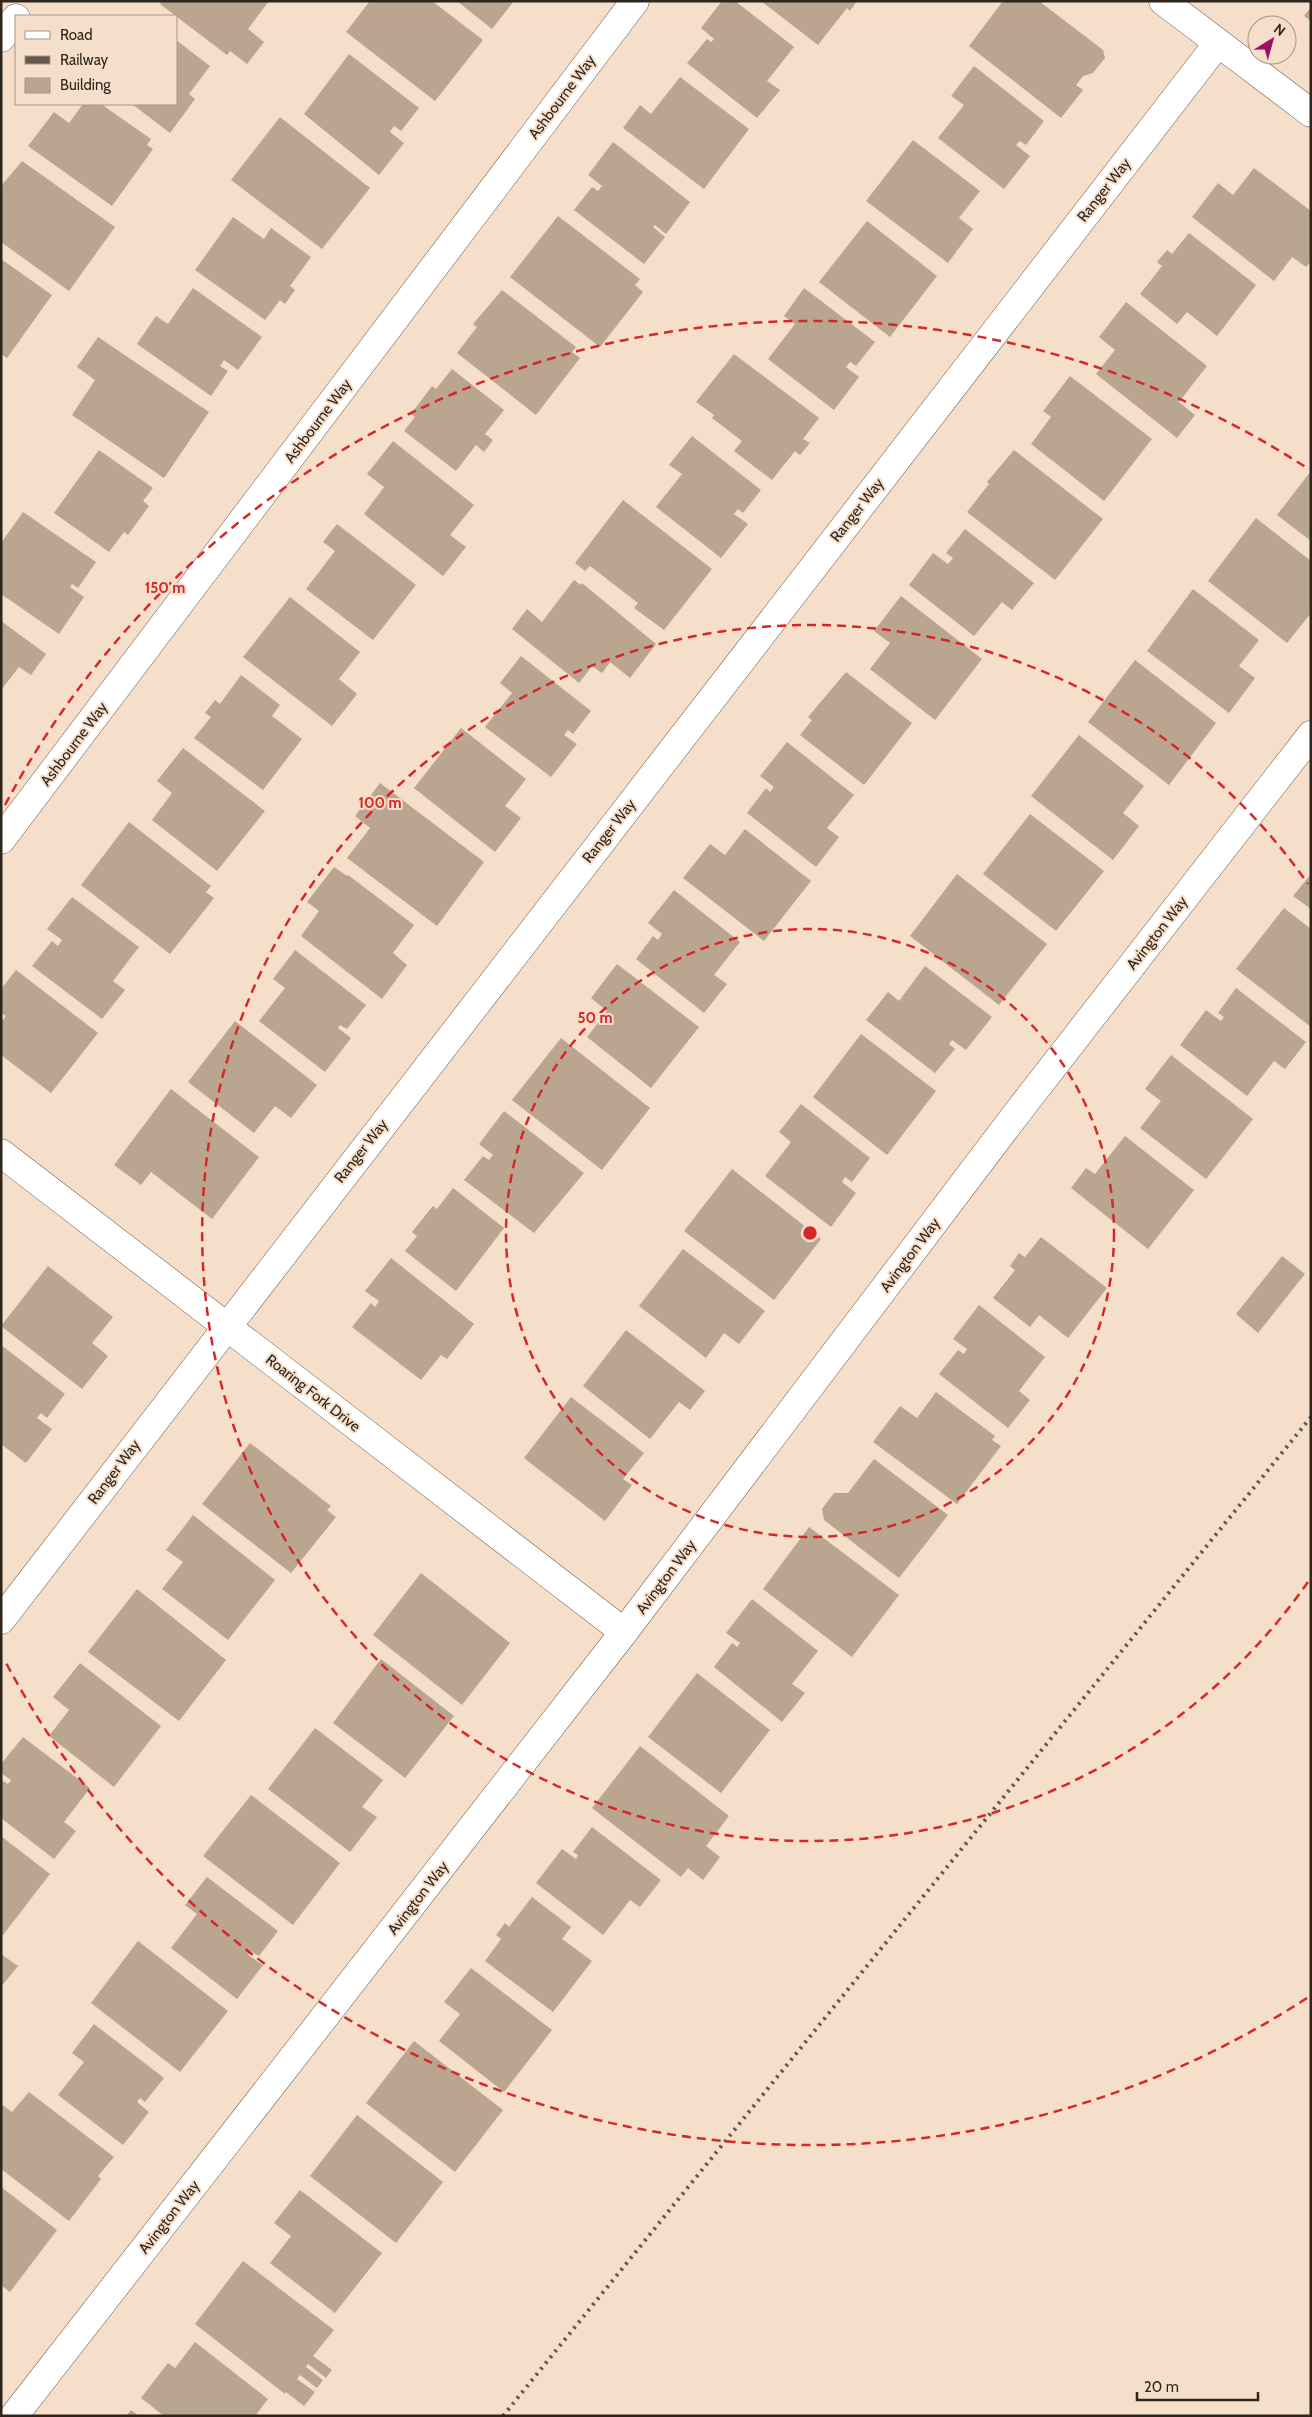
<svg xmlns="http://www.w3.org/2000/svg" width="1312" height="2417" viewBox="0 0 1312 2417" font-family="Cabin,sans-serif">
  <rect width="100%" height="100%" fill="#f5dfca"/>
  <g fill="#baa591">
    <polygon points="162,1 269,1 248,29 264,42 247,64 230,51 227,55 160,4"/>
    <polygon points="370,1 432,1 483,40 435,101 346,32"/>
    <polygon points="457,1 514,1 492,29"/>
    <polygon points="722,1 735,1 794,47 767,81 780,90 757,118 687,63 707,39 711,42 714,39 701,28"/>
    <polygon points="761,1 857,1 850,11 847,8 818,45"/>
    <polygon points="1003,1 1039,1 1103,50 1105,58 1093,73 1083,76 1076,85 1083,90 1061,118 969,46"/>
    <polygon points="1311,7 1311,21 1304,16"/>
    <polygon points="176,40 210,66 189,94 195,99 170,133 132,104 176,104"/>
    <polygon points="349,54 419,108 401,131 394,126 390,132 404,143 379,175 304,114"/>
    <polygon points="974,66 1044,121 1026,145 1020,141 1016,145 1030,156 1004,189 938,138 964,105 951,96"/>
    <polygon points="680,77 749,129 704,189 623,128 640,105 651,114"/>
    <polygon points="83,104 101,104 151,139 147,145 153,149 112,206 28,146 54,112 69,123"/>
    <polygon points="280,117 370,188 322,249 231,180"/>
    <polygon points="913,140 980,191 959,218 973,229 948,263 866,201"/>
    <polygon points="613,142 690,202 666,234 655,225 653,227 665,237 644,264 574,210 592,187 598,191 602,186 588,175"/>
    <polygon points="22,161 115,227 69,291 1,242 1,186"/>
    <polygon points="1254,168 1311,211 1311,261 1306,267 1292,257 1274,281 1192,217 1218,183 1233,195"/>
    <polygon points="558,216 640,279 635,285 643,292 600,347 510,277"/>
    <polygon points="233,217 264,239 271,228 311,257 290,286 295,290 285,304 280,300 265,320 195,270"/>
    <polygon points="867,221 937,276 890,337 819,282"/>
    <polygon points="1189,233 1256,285 1217,336 1187,312 1177,324 1140,294 1162,266 1157,262 1167,250 1172,254"/>
    <polygon points="1,259 52,295 7,358 1,354"/>
    <polygon points="193,288 262,337 238,370 224,360 220,366 228,371 211,396 137,344 156,316 168,324"/>
    <polygon points="804,288 875,342 856,366 850,362 846,367 859,377 834,410 768,359 795,324 784,316"/>
    <polygon points="502,290 576,347 572,352 580,358 536,415 457,353 477,327 473,324"/>
    <polygon points="1126,302 1207,366 1179,402 1195,415 1177,438 1096,374 1115,350 1099,337"/>
    <polygon points="98,337 209,412 164,478 72,415 95,380 77,367"/>
    <polygon points="734,354 819,418 803,439 810,443 800,455 795,451 772,480 734,451 742,441 712,418 714,415 696,402"/>
    <polygon points="452,369 504,410 485,434 493,440 484,452 476,445 456,471 404,431 415,417 411,414 432,386 436,389"/>
    <polygon points="1070,376 1152,439 1104,501 1031,444 1051,417 1043,411"/>
    <polygon points="692,436 761,490 743,513 738,509 734,514 748,524 721,558 656,507 682,474 669,465"/>
    <polygon points="393,441 474,505 450,535 466,547 443,576 364,514 384,487 367,474"/>
    <polygon points="99,450 153,488 143,501 149,506 128,535 124,532 109,552 54,513"/>
    <polygon points="1014,450 1103,519 1055,580 967,512 989,484 987,482"/>
    <polygon points="1311,471 1311,541 1277,515"/>
    <polygon points="623,500 712,569 664,630 634,608 638,603 590,566 585,571 575,563"/>
    <polygon points="23,512 96,562 78,588 72,584 70,587 84,597 59,634 1,594 1,543"/>
    <polygon points="1256,518 1311,561 1311,613 1287,643 1208,581"/>
    <polygon points="337,524 416,585 373,640 306,589 335,551 323,542"/>
    <polygon points="965,529 1034,583 1012,610 1002,602 974,636 909,585 933,553 948,564 953,558 946,553"/>
    <polygon points="574,580 581,585 582,583 656,644 630,678 610,662 602,673 592,666 579,683 512,629 527,609 542,622"/>
    <polygon points="1193,589 1259,640 1239,666 1255,678 1229,713 1147,651"/>
    <polygon points="901,596 982,659 935,720 870,669 890,643 874,631"/>
    <polygon points="290,597 360,652 339,679 357,694 332,726 243,657"/>
    <polygon points="1,621 46,654 31,675 19,667 1,690"/>
    <polygon points="521,656 591,711 573,734 568,730 564,735 577,744 551,777 485,727 512,693 500,683"/>
    <polygon points="1135,660 1216,723 1169,785 1088,722"/>
    <polygon points="846,672 912,723 864,785 800,735 812,720 808,717"/>
    <polygon points="241,675 280,705 272,716 302,739 263,790 194,738 211,717 205,713 215,700 220,704"/>
    <polygon points="461,728 526,779 505,806 521,818 495,852 414,788"/>
    <polygon points="1079,735 1144,786 1123,813 1139,826 1113,860 1031,796"/>
    <polygon points="787,742 854,795 827,828 839,837 816,867 747,813 766,788 770,792 774,787 760,776"/>
    <polygon points="183,748 265,811 217,871 152,820 172,793 157,781"/>
    <polygon points="380,783 484,862 437,926 347,858 370,828 355,816"/>
    <polygon points="1030,814 1104,871 1056,931 983,874"/>
    <polygon points="129,822 211,886 206,892 214,898 170,954 81,885"/>
    <polygon points="745,829 811,881 764,941 683,878 710,844 725,855"/>
    <polygon points="334,867 347,876 348,875 414,925 393,953 407,965 382,999 301,936 319,911 307,902"/>
    <polygon points="957,874 1047,944 999,1005 910,936"/>
    <polygon points="1311,874 1311,909 1293,896"/>
    <polygon points="674,890 740,942 714,975 727,984 704,1013 636,959 653,936 658,940 662,934 648,923"/>
    <polygon points="72,897 139,947 113,981 125,990 102,1019 32,966 52,941 58,946 62,940 47,929"/>
    <polygon points="1284,908 1311,929 1311,1027 1236,969"/>
    <polygon points="295,950 366,1005 347,1029 340,1025 338,1028 351,1038 325,1072 259,1021 285,988 273,979"/>
    <polygon points="617,964 699,1027 651,1088 587,1037 607,1011 591,998"/>
    <polygon points="925,966 992,1017 966,1050 952,1040 949,1044 955,1049 935,1073 866,1020 888,992 899,1001"/>
    <polygon points="16,970 98,1033 51,1093 1,1055 1,1022 6,1016 1,1013 1,989"/>
    <polygon points="1236,988 1306,1042 1285,1069 1274,1061 1247,1096 1180,1045 1206,1010 1221,1021 1224,1017 1218,1013"/>
    <polygon points="235,1021 317,1085 291,1118 275,1106 254,1133 188,1082"/>
    <polygon points="861,1034 936,1091 887,1155 813,1097"/>
    <polygon points="561,1038 650,1108 602,1170 512,1100"/>
    <polygon points="1171,1055 1253,1119 1206,1179 1140,1128 1161,1101 1145,1089"/>
    <polygon points="171,1089 259,1157 212,1219 151,1172 141,1185 114,1165"/>
    <polygon points="801,1104 870,1158 852,1182 845,1177 842,1182 856,1193 831,1227 765,1176 791,1142 779,1132"/>
    <polygon points="504,1111 584,1173 534,1233 464,1180 483,1156 489,1160 493,1155 479,1144"/>
    <polygon points="1125,1136 1194,1190 1148,1249 1071,1188 1086,1168 1095,1174"/>
    <polygon points="732,1169 821,1239 774,1300 684,1231"/>
    <polygon points="453,1188 504,1228 456,1291 405,1251 417,1236 412,1232 433,1206 437,1209"/>
    <polygon points="1041,1237 1107,1288 1068,1338 1039,1315 1030,1327 993,1298 1015,1270 1010,1266 1019,1253 1025,1257"/>
    <polygon points="683,1249 765,1311 739,1344 724,1333 706,1358 639,1306"/>
    <polygon points="1282,1256 1305,1274 1258,1333 1236,1314"/>
    <polygon points="391,1258 474,1324 447,1359 441,1355 421,1380 352,1327 371,1303 375,1307 379,1301 365,1291"/>
    <polygon points="48,1266 113,1317 92,1343 108,1356 82,1389 1,1326"/>
    <polygon points="979,1305 1045,1357 1019,1391 1030,1400 1008,1428 939,1374 958,1350 964,1354 967,1349 953,1339"/>
    <polygon points="626,1330 705,1391 690,1410 679,1402 650,1439 583,1386"/>
    <polygon points="1,1345 65,1394 47,1418 41,1413 37,1418 52,1429 26,1463 1,1444"/>
    <polygon points="936,1392 995,1436 992,1440 1001,1446 957,1504 873,1442 900,1406 917,1418"/>
    <polygon points="571,1397 644,1453 623,1479 632,1485 605,1521 524,1458"/>
    <polygon points="250,1443 331,1506 327,1510 336,1517 291,1573 202,1504"/>
    <polygon points="874,1459 948,1515 899,1578 824,1520 822,1509 834,1493 848,1493"/>
    <polygon points="193,1515 275,1580 228,1640 162,1589 183,1562 166,1550"/>
    <polygon points="809,1527 899,1595 852,1657 763,1589"/>
    <polygon points="421,1573 510,1643 462,1705 373,1635"/>
    <polygon points="137,1589 226,1660 179,1721 88,1652"/>
    <polygon points="752,1599 818,1651 792,1684 805,1693 782,1722 714,1667 732,1643 737,1647 740,1643 726,1633"/>
    <polygon points="381,1659 454,1716 405,1778 333,1723"/>
    <polygon points="80,1663 161,1726 114,1787 49,1736 69,1710 53,1697"/>
    <polygon points="697,1673 770,1730 721,1793 648,1737"/>
    <polygon points="315,1728 383,1780 362,1807 377,1817 350,1852 268,1789"/>
    <polygon points="23,1737 90,1788 64,1822 76,1831 54,1859 1,1818 1,1783 3,1781 8,1784 11,1780 1,1773 1,1764"/>
    <polygon points="640,1746 729,1816 706,1846 720,1857 703,1880 688,1868 681,1877 592,1808"/>
    <polygon points="251,1795 340,1863 293,1925 203,1856"/>
    <polygon points="592,1827 661,1880 640,1907 630,1900 603,1935 536,1883 562,1849 576,1859 578,1855 573,1852"/>
    <polygon points="1,1836 50,1874 3,1935 1,1934"/>
    <polygon points="207,1877 278,1931 259,1956 251,1951 248,1955 263,1965 237,1999 171,1948 197,1914 185,1905"/>
    <polygon points="532,1897 571,1927 562,1939 592,1961 553,2012 485,1961 501,1939 496,1935 505,1923 509,1927"/>
    <polygon points="138,1941 228,2011 180,2072 91,2003"/>
    <polygon points="1,1954 18,1966 1,1987"/>
    <polygon points="471,1968 552,2030 504,2092 439,2041 460,2014 444,2002"/>
    <polygon points="94,2024 164,2078 145,2102 140,2098 137,2102 149,2112 123,2145 58,2095 84,2062 72,2053"/>
    <polygon points="414,2041 503,2110 455,2172 366,2103"/>
    <polygon points="29,2092 114,2157 98,2176 101,2179 69,2221 1,2169 1,2104 12,2112"/>
    <polygon points="357,2115 443,2182 396,2243 310,2176"/>
    <polygon points="1,2187 57,2230 10,2292 1,2285"/>
    <polygon points="300,2190 382,2253 335,2313 270,2263 291,2236 274,2223"/>
    <polygon points="243,2261 334,2330 313,2356 332,2370 326,2378 308,2364 306,2367 323,2380 317,2388 300,2375 297,2379 315,2392 304,2406 286,2392 285,2394 195,2324"/>
    <polygon points="195,2342 268,2399 255,2416 164,2416 141,2398 168,2363 175,2368"/>
    <polygon points="131,2410 139,2416 126,2416"/>
  </g>
  <g fill="none" stroke-linecap="round" stroke-linejoin="round">
    <g stroke="#725e4d" stroke-width="29">
      <g id="minor">
        <polyline points="1163,1 1311,113"/>
        <polyline points="1,38 16,18"/>
        <polyline points="1,840 635,1"/>
        <polyline points="1,1153 624,1632"/>
        <polyline points="1,1620 1218,43"/>
        <polyline points="14,2416 624,1632 1017,1113 1311,735"/>
      </g>
    </g>
    <use href="#minor" stroke="#fff" stroke-width="28"/>
    <polyline stroke="#65584d" stroke-width="4" stroke-dasharray="2.5 5" stroke-linecap="butt" points="503,2416 1311,1417"/>
  </g>
  <g fill="none" stroke="#d62828" stroke-width="2.5" stroke-dasharray="9 6">
    <circle cx="810" cy="1233" r="304"/>
    <path d="M1308 1582A608 608 0 1 1 1308 884"/>
    <path d="M1307 1998A912 912 0 0 1 5 1661M5 805A912 912 0 0 1 1307 468"/>
  </g>
  <g text-anchor="middle" stroke-width="4" stroke-linejoin="round" paint-order="stroke">
    <g font-size="15" fill="#2e251d" stroke="#f5dfca">
      <text transform="translate(562 97) rotate(-53)" y="5">Ashbourne Way</text>
      <text transform="translate(1104 190) rotate(-52)" y="5">Ranger Way</text>
      <text transform="translate(318 421) rotate(-53)" y="5">Ashbourne Way</text>
      <text transform="translate(857 510) rotate(-52)" y="5">Ranger Way</text>
      <text transform="translate(74 744) rotate(-53)" y="5">Ashbourne Way</text>
      <text transform="translate(609 831) rotate(-52)" y="5">Ranger Way</text>
      <text transform="translate(1157 933) rotate(-52)" y="5">Avington Way</text>
      <text transform="translate(361 1151) rotate(-52)" y="5">Ranger Way</text>
      <text transform="translate(910 1255) rotate(-53)" y="5">Avington Way</text>
      <text transform="translate(313 1393) rotate(38)" y="5">Roaring Fork Drive</text>
      <text transform="translate(114 1472) rotate(-53)" y="5">Ranger Way</text>
      <text transform="translate(666 1577) rotate(-53)" y="5">Avington Way</text>
      <text transform="translate(418 1898) rotate(-52)" y="5">Avington Way</text>
      <text transform="translate(169 2217) rotate(-52)" y="5">Avington Way</text>
    </g>
  </g>
  <circle cx="810" cy="1233" r="8" fill="#d62828" stroke="#f5dfca" stroke-width="2.5"/>
  <g font-size="15" text-anchor="middle" font-weight="bold" fill="#d62828" stroke="#f5dfca" stroke-width="4" stroke-linejoin="round" paint-order="stroke">
    <text x="165" y="593">150 m</text>
    <text x="380" y="808">100 m</text>
    <text x="595" y="1023">50 m</text>
  </g>
  <rect width="1312" height="2417" fill="none" stroke="#2e251d" stroke-width="5"/>
  <rect x="15" y="15" width="162" height="90" fill="#f5dfca" stroke="#a59585"/>
  <rect x="25" y="31" width="25" height="8" fill="#ffffff" stroke="#a59585"/>
  <text x="60" y="40" font-size="15" fill="#2e251d">Road</text>
  <rect x="25" y="56" width="25" height="8" fill="#65584d" stroke="#a59585"/>
  <text x="60" y="65" font-size="15" fill="#2e251d">Railway</text>
  <rect x="25" y="78" width="25" height="15" fill="#baa591" stroke="#a59585"/>
  <text x="60" y="90" font-size="15" fill="#2e251d">Building</text>
  <g transform="translate(1272 40) rotate(37)"><circle r="24" fill="#f5dfca" stroke="#a59585"/>
  <path d="M0-4L9 19L0 12L-9 19Z" fill="#9b1262"/>
  <text y="-8" font-size="14" font-weight="bold" text-anchor="middle" fill="#2e251d">N</text>
  </g>
  <path d="M1137 2392v8h121v-8" fill="none" stroke="#2e251d" stroke-width="2.5"/>
  <text x="1144" y="2392" font-size="15" fill="#2e251d" stroke="#f5dfca" stroke-width="4" paint-order="stroke">20 m</text>
</svg>
